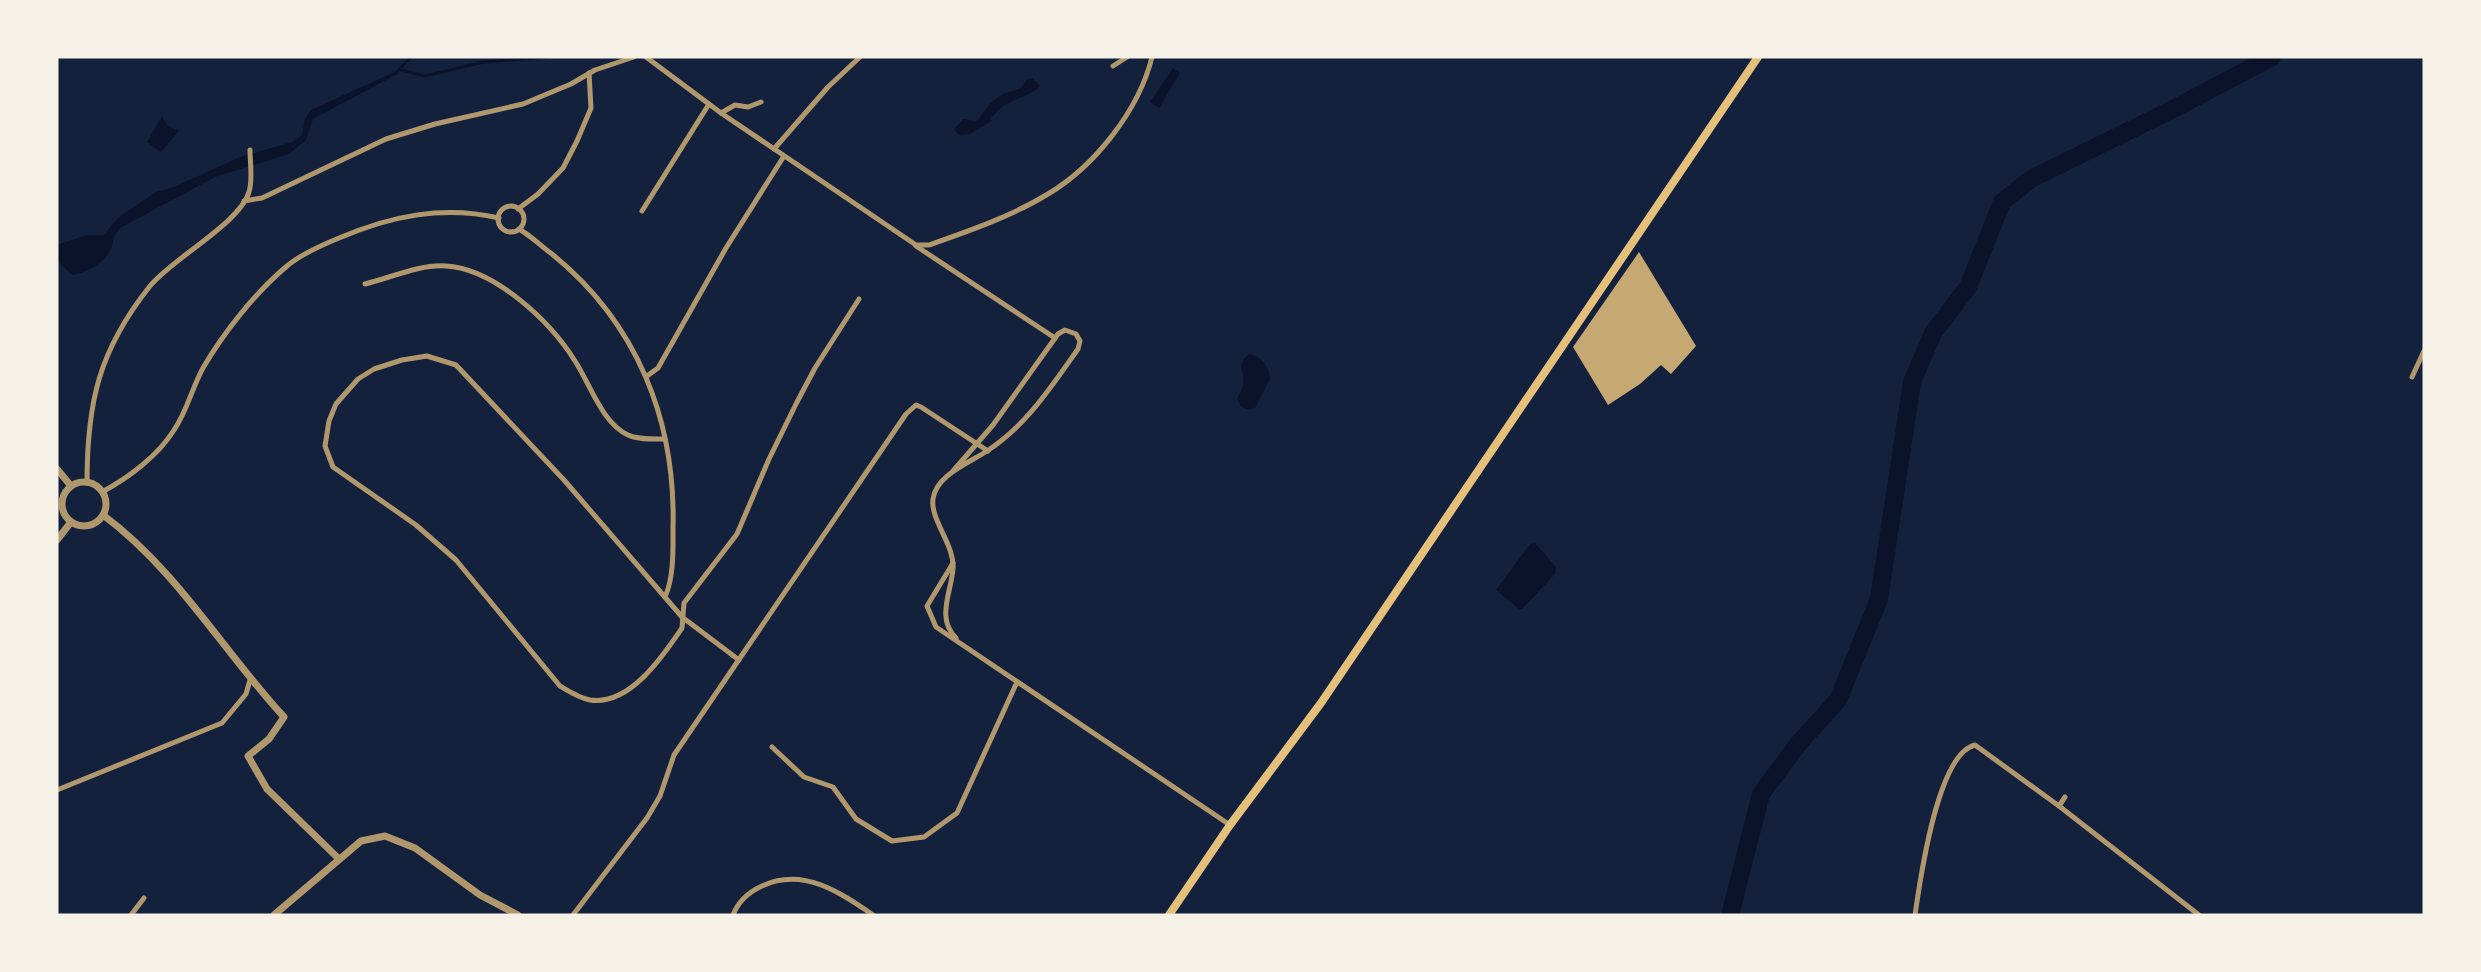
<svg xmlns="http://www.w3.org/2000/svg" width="2481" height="972" viewBox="0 0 2481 972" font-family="'PT Sans',sans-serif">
  <rect width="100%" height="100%" fill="#14213d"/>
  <g fill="#0b132b">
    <polygon points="1173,68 1180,73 1159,108 1150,102"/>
    <path d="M399,70V73L313,119L306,140L289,154L215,177L120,228C110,240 115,244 109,253C102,264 84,274 72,275L57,261V245L87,235H103L119,217L156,192L174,187L240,157L292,142L302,135L305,119L311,110Z"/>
    <path d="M1032,78L1040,86C1032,95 1017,98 1009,103C1000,106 997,113 991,118L992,121L970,134L959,135L954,129L963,119L977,121L990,103L1003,94L1021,88L1027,79Z"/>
    <polygon points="162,116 167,125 179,131 161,152 147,142"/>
    <path d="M1249,354C1261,356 1270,367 1270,379L1255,408L1249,410L1241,407L1237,399C1239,394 1242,390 1243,385C1246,373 1235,364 1249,354Z"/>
    <polygon points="1535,543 1556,567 1555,574 1522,609 1519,609 1496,590 1530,544"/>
  </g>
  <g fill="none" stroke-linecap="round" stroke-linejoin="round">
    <g stroke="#0b132b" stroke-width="3">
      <polyline points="401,70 425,76 484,62 548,57"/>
      <polyline points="396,73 411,57"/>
    </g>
    <polyline stroke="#0b132b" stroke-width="18" points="1730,915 1761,794 1799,743 1838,700 1879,599 1912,382 1933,333 1968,287 2002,202 2031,179 2177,107 2272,57"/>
  </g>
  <polygon fill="#c6a872" points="1639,252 1696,346 1671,374 1661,365 1640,384 1608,405 1573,347"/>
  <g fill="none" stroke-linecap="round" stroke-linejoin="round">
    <g stroke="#b1986c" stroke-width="5">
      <path d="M646,57L721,113L916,245H929C969,231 1012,216 1048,194C1095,166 1139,110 1152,57"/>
      <polyline points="1113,66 1127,57"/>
      <polyline points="721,113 735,105 748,107 761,102"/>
      <polyline points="774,149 828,87 860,57"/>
      <polyline points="244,201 262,198 386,139 435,124 523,104 571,84 595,70 634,57"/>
      <circle cx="511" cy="219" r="13"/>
      <polyline points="518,209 538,194 563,168 577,141 591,108 589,73"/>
      <polyline points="642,211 709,104"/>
      <path d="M519,229C531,236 541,246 552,254C637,323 676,420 673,529C673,550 674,577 665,597"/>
      <polyline points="916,246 1055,338"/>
      <path d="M365,284C390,278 420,264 446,266C495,269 550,321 575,361C590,384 602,423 628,435C639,440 653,439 665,439"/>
      <polyline points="647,376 658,368 726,248 784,156"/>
      <polyline points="2412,377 2424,351"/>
      <path d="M953,471L993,425L1058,334L1065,330L1076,334L1080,341L1078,349C1051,387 1026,426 987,451C969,463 936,475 933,499C930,520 955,545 953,569C951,593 936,618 956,638"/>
      <path d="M87,483C87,402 99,350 150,286C173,258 240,223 249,192C253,180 250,163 250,150"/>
      <path d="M102,492C128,478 158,456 174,430C187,411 192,388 203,368C224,332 255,293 287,266C301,254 322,245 339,238C391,216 443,205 499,218"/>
      <polyline points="953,563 927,606 936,627 1230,825"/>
      <path d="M739,660L682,617L564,480L456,365L427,356L402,360L374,369L358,379L336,404L329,421L325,446L333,467L416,525L456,560L560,686C570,692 579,698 590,700C630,706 663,656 682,628L684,603L737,534L769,459L797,402L815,368L859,299"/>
      <polyline points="772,747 804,777 833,787 856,819 892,841 924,837 957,813 1017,682"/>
      <polyline points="57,790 222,723 246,694 250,680"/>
      <polyline points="2059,806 2065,797"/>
      <polyline points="131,915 144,898"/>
      <polyline points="573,915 647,818 660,796 674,755 906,414 916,405 921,407 988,451"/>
      <path d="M733,915C738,902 749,892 762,886C803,867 840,892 873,915"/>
      <path d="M1915,915C1920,881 1937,754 1975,745L2059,806L2199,915"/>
    </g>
    <g stroke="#b1986c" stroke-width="7">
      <polyline points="57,469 71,486"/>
      <circle cx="84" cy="504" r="22"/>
      <path d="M103,515C177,570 223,651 284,717L269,739L248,756L267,789L338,858"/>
      <polyline points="57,540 71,522"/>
      <polyline points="274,915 361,841 385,836 415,848 480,895 518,915"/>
    </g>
    <polyline stroke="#e5c07b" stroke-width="8" points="1169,915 1230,825 1321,703 1758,57"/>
  </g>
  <rect width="2481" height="972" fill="none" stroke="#f6f1e7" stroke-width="117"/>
</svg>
